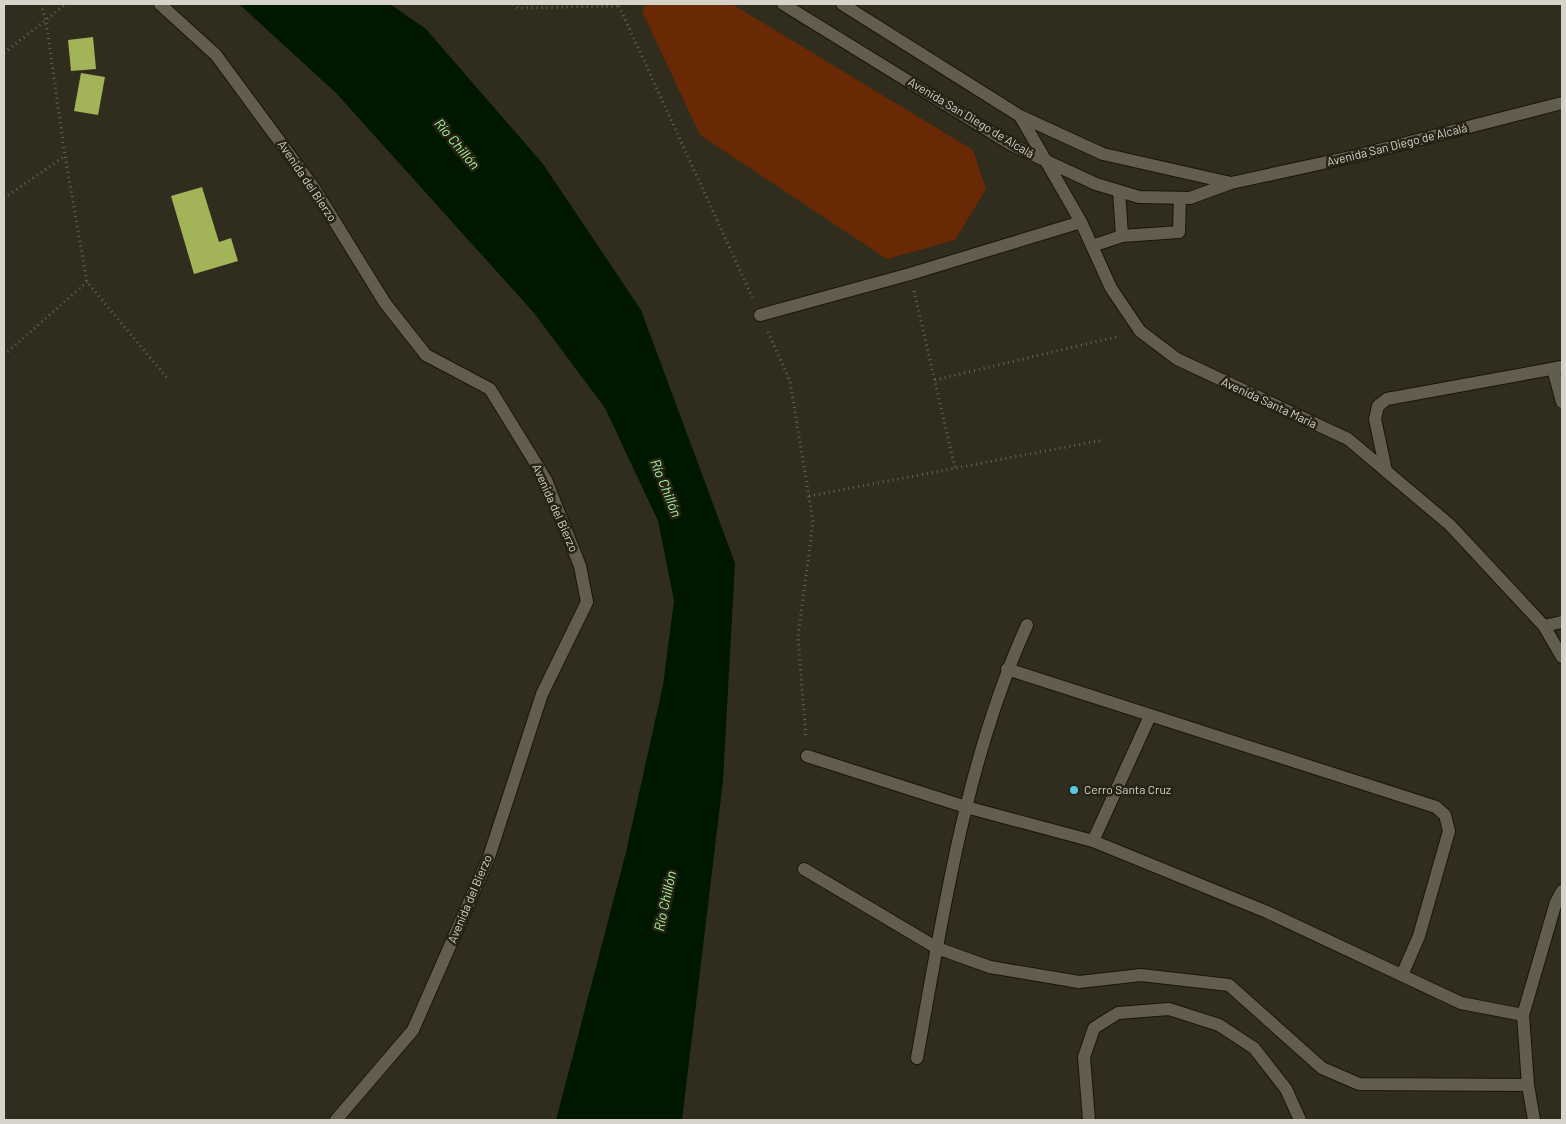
<svg xmlns="http://www.w3.org/2000/svg" width="1566" height="1124" viewBox="0 0 1566 1124" font-family="Barlow,sans-serif">
  <rect width="100%" height="100%" fill="#312d1e"/>
  <polygon fill="#692904" points="646,4 732,4 973,150 986,189 955,240 887,259 700,135 642,11"/>
  <polygon fill="#001800" points="239,4 390,4 426,29 543,164 641,310 735,563 723,781 682,1120 556,1120 626,852 663,685 674,601 658,521 605,408 534,313 336,93"/>
  <g fill="#a2b358">
    <polygon points="93,37 96,69 71,71 68,40"/>
    <polygon points="81,73 105,77 98,115 74,111"/>
    <polygon points="202,187 219,242 231,238 238,261 194,274 171,196"/>
  </g>
  <g fill="none" stroke-linecap="round" stroke-linejoin="round">
    <g stroke="#191508" stroke-width="14">
      <g id="service">
        <polyline points="1119,191 1122,236 1179,232 1180,198"/>
        <polyline points="1092,246 1122,236"/>
        <polyline points="760,315 910,274 1081,222"/>
      </g>
    </g>
    <g stroke="#191508" stroke-width="14">
      <g id="minor">
        <polyline points="160,4 216,55 314,188 385,303 426,355 490,389 546,480 580,566 587,602 542,694 489,857 413,1030 336,1120"/>
        <polyline points="1553,369 1562,402"/>
        <polyline points="1386,471 1375,419 1378,406 1387,399 1562,367"/>
        <polyline points="1544,626 1562,622"/>
        <polyline points="1007,669 1436,807 1445,815 1449,831 1419,936 1402,975"/>
        <polyline points="807,756 966,807 1093,841 1267,912 1461,1003 1523,1015"/>
        <polyline points="1093,841 1150,716"/>
        <polyline points="804,869 937,948 990,967 1079,982 1141,975 1229,985 1322,1068 1359,1084 1528,1085"/>
        <path d="M917,1058C943,914 966,759 1027,625"/>
        <polyline points="1089,1120 1084,1057 1094,1028 1118,1013 1169,1009 1219,1025 1254,1048 1286,1089 1300,1120"/>
        <polyline points="1534,1120 1528,1085 1523,1015 1556,902 1562,891"/>
      </g>
    </g>
    <g stroke="#191508" stroke-width="14">
      <g id="tertiary">
        <polyline points="783,4 1010,144 1096,184 1139,197 1190,198 1231,183 1355,156 1562,103"/>
        <polyline points="842,4 1020,116 1103,154 1231,183"/>
        <polyline points="1020,116 1081,222 1111,288 1140,331 1177,359 1348,439 1450,525 1544,626 1562,657"/>
      </g>
    </g>
    <g stroke="#676457" stroke-width="3" stroke-dasharray="1 4" stroke-linecap="butt">
      <polyline points="41,4 46,21 65,156 87,282 168,379"/>
      <polyline points="513,4 518,8 619,6 620,4"/>
      <polyline points="619,6 753,299"/>
      <polyline points="4,53 66,4"/>
      <polyline points="4,198 65,156"/>
      <polyline points="914,291 955,468"/>
      <polyline points="768,332 790,381 813,522 798,637 806,738"/>
      <polyline points="4,355 87,282"/>
      <polyline points="935,380 1120,336"/>
      <polyline points="809,496 1103,440"/>
    </g>
    <use href="#service" stroke="#625d4e" stroke-width="12"/>
    <use href="#minor" stroke="#625d4e" stroke-width="12"/>
    <use href="#tertiary" stroke="#625d4e" stroke-width="12"/>
  </g>
  <circle fill="#58c8e4" stroke="#272315" stroke-width="2" cx="1074" cy="790" r="5"/>
  <g text-anchor="middle" stroke-width="5" stroke-linejoin="round" paint-order="stroke">
    <g font-size="12" fill="#d6d3ca" stroke="#272315">
      <text transform="translate(971 118) rotate(31)" y="4">Avenida San Diego de Alcalá</text>
      <text transform="translate(1397 145) rotate(-14)" y="4">Avenida San Diego de Alcalá</text>
      <text transform="translate(307 181) rotate(56)" y="4">Avenida del Bierzo</text>
      <text transform="translate(1269 403) rotate(25)" y="4">Avenida Santa María</text>
      <text transform="translate(555 508) rotate(66)" y="4">Avenida del Bierzo</text>
      <text transform="translate(470 899) rotate(-67)" y="4">Avenida del Bierzo</text>
    </g>
    <g font-size="12" fill="#d6d3ca" stroke="#272315" text-anchor="start">
      <text x="1084" y="794">Cerro Santa Cruz</text>
    </g>
    <g font-size="14" font-style="italic" fill="#a1f79b" stroke="#272315">
      <text transform="translate(457 144) rotate(50)" y="5">Río Chillón</text>
      <text transform="translate(666 488) rotate(68)" y="5">Río Chillón</text>
      <text transform="translate(665 901) rotate(-78)" y="5">Río Chillón</text>
    </g>
  </g>
  <rect width="1566" height="1124" fill="none" stroke="#d6d3ca" stroke-width="10"/>
</svg>
